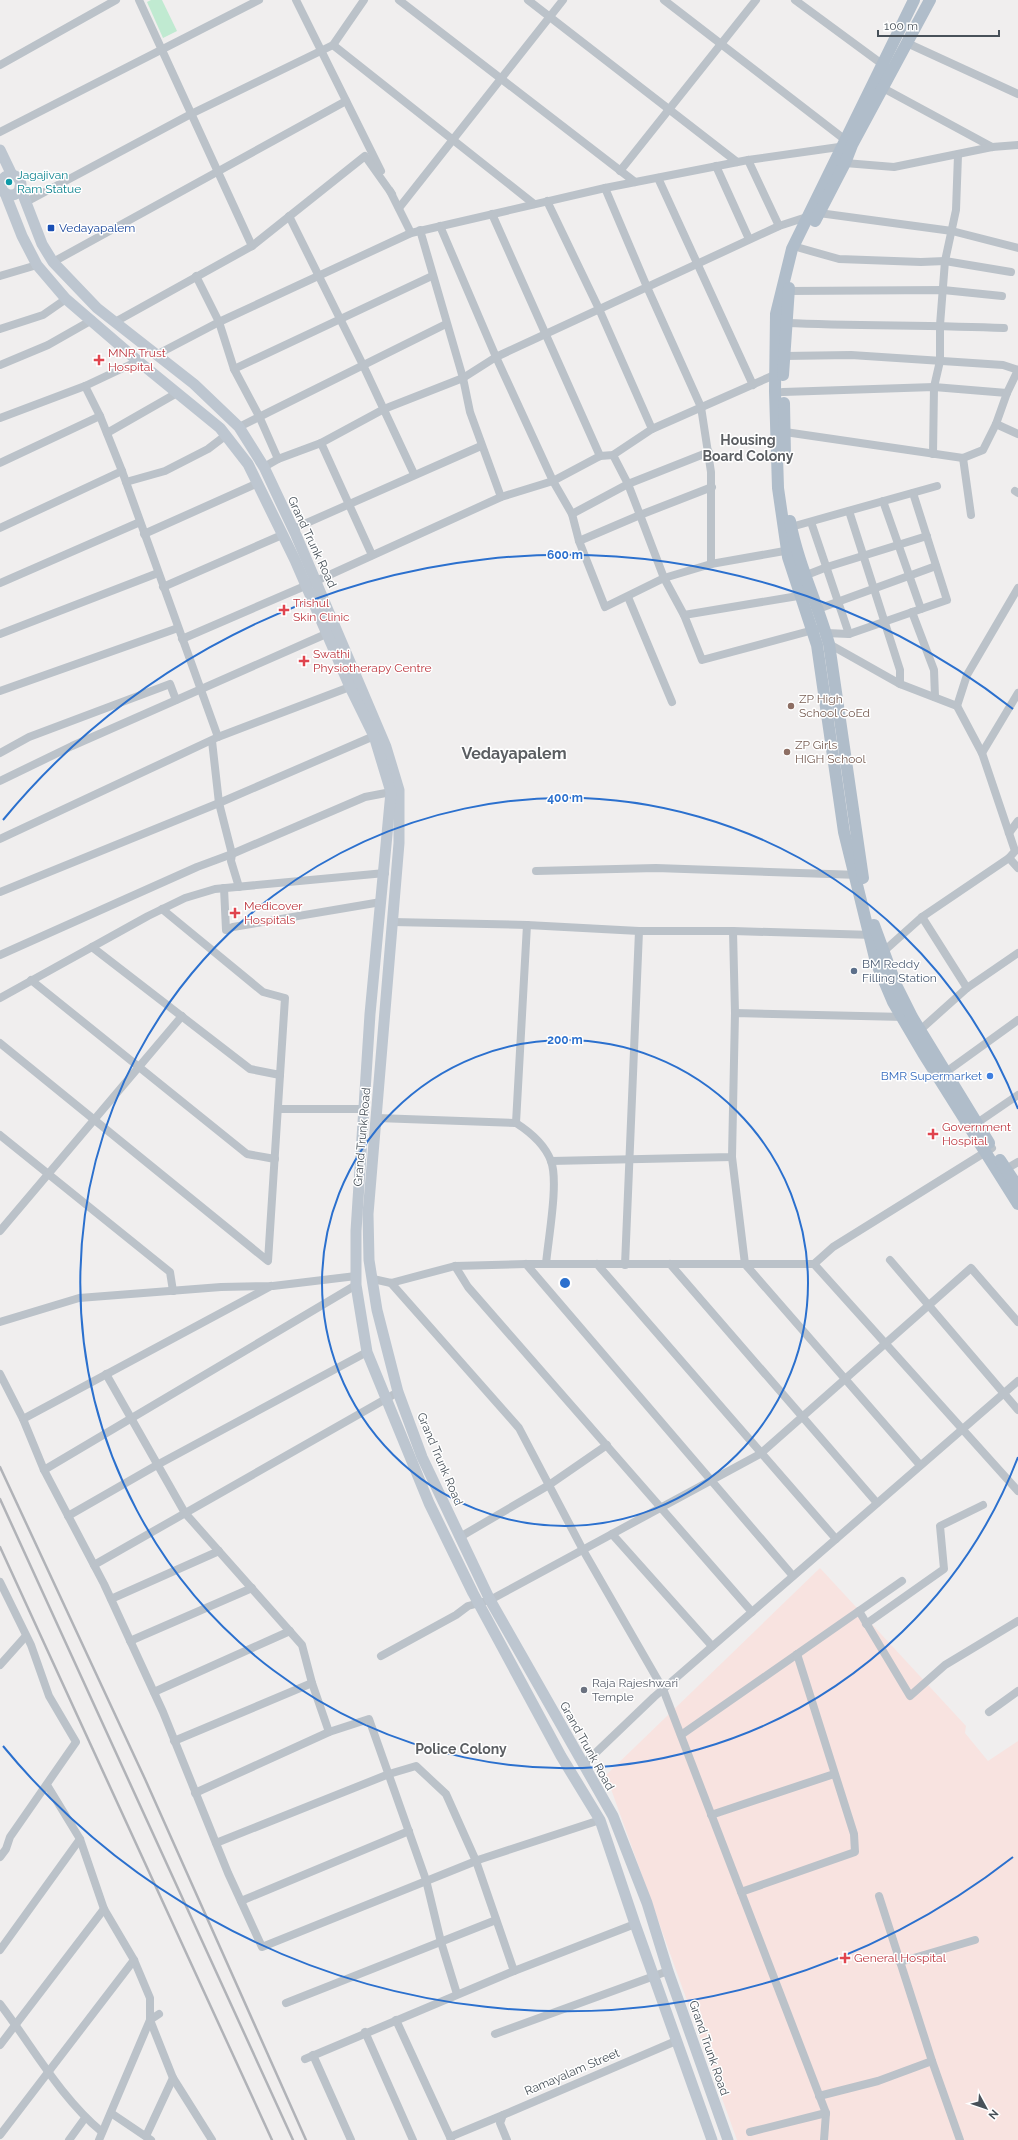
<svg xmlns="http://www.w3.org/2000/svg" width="1018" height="2140" viewBox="0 0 1018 2140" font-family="Raleway,sans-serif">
  <rect width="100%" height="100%" fill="#f0eeee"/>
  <polygon fill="#f8e3e0" points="820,1568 966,1726 965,1733 988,1761 1018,1741 1018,2140 737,2140 606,1775"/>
  <polygon fill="#c0ead1" points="151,0 162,0 177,31 163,38 147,2"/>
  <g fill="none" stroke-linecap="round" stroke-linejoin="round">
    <g stroke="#bbc2c9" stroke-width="8">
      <polyline points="139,0 252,246"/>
      <polyline points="296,0 381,171"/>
      <polyline points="399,0 635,182"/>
      <polyline points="528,0 737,162"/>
      <polyline points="664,0 848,142"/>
      <polyline points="795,0 886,67"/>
      <polyline points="907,43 1018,94"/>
      <polyline points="333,45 534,204"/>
      <polyline points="0,65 116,0"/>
      <polyline points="883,88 992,147"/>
      <polyline points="0,132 259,0"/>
      <polyline points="748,160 779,226"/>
      <polyline points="845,163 894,167 992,147 1018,145"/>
      <polyline points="716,166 749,239"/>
      <polyline points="620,171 756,0"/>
      <polyline points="658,178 753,385"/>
      <polyline points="605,188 647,287 701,407 711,472 711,564"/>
      <polyline points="390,191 411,233"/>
      <polyline points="547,201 599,309 652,429"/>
      <polyline points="26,202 191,114 333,45 364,0"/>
      <polyline points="399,208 563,0"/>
      <polyline points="492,214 600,456"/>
      <polyline points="289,216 363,365 414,474"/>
      <polyline points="440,226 496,357 553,481 572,514 579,541 605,607 664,578 711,564 790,550"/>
      <polyline points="420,230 463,378 470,412 501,497"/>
      <polyline points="800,248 839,259 921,262 945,261 1011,272"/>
      <polyline points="53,262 346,101"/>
      <polyline points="0,276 37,265"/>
      <polyline points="196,276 219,322 234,369 259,416 278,459"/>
      <polyline points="788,291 943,290 1002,296"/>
      <polyline points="115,322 252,246 365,156 392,194"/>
      <path d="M786,323C859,326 931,325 1004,328"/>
      <polyline points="0,329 43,315 66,299"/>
      <polyline points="156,355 219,322 411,233 605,188 748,160 846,146"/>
      <polyline points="784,356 851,355 1003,365 1018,370"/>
      <polyline points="0,365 48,345 92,320"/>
      <polyline points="234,369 432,276"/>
      <polyline points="85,386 100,416 122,471 218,737"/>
      <polyline points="783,392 934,387 1007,393"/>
      <polyline points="0,418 85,386 138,361"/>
      <polyline points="996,424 1018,434"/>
      <polyline points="239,427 446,324"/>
      <polyline points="785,432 963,458 983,450 996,424 1007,393 1018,370"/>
      <polyline points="107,433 177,393"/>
      <polyline points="321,443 372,555"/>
      <polyline points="933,454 934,387 940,361 940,325 945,261 956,210 958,155"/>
      <polyline points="613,455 628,484 640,515 712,487"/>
      <polyline points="963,458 971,515"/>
      <polyline points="0,463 100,416"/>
      <polyline points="264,467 278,459 321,443 384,409 463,378 496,357 779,226 819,213 952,231 1018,248"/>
      <polyline points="126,482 165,471 208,449 225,436"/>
      <polyline points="1015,491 1018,493"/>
      <polyline points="883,501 921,609"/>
      <polyline points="572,514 628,484 709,452"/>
      <polyline points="811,522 849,634"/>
      <polyline points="791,527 937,486"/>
      <polyline points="0,528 122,471"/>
      <polyline points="293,529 481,446"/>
      <polyline points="144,534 258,483"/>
      <polyline points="579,541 640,515 664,578 684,615 804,595"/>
      <polyline points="804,576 827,567 927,536"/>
      <polyline points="0,583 140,522"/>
      <polyline points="163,587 282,535"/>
      <polyline points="628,597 672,702"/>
      <polyline points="818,609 936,566"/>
      <polyline points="912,612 934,670 935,697"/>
      <polyline points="684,615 702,660 817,629"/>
      <polyline points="826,633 849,634 947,600 913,493"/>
      <polyline points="0,634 158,573"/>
      <polyline points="182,639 305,586 501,497 553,481 600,456 613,455 652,429 779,373"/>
      <polyline points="829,644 900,684 900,670 849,511"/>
      <polyline points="0,691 178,628"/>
      <polyline points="957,706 967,675 1018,588"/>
      <polyline points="212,741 219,803 232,854 231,861 239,887"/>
      <polyline points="0,753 29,737 170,684 176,700"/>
      <polyline points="982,753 1018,693"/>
      <polyline points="0,781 72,746 326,634"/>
      <polyline points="1009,833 1018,821"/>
      <polyline points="0,839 218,737 355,685"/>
      <polyline points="1009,858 1018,868"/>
      <polyline points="536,871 656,868 859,875"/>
      <polyline points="224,888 226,930 233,927 381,902"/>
      <polyline points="0,892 219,803 374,736"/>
      <polyline points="922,917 967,988"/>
      <polyline points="392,922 527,925 639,931 733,931 874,935"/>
      <polyline points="733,931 735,1013"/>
      <polyline points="92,947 250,1069 280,1075 285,998 263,992 162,909"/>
      <polyline points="884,951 922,917 1009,858 1015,851 982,753 957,706 900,684"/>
      <polyline points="0,955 197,867 232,854 365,797 391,792"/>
      <polyline points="31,980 247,1154 275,1159"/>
      <polyline points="0,998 148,916 185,898 215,889 385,873"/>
      <polyline points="919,1031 967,988 1018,953"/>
      <polyline points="0,1043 268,1261 280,1075"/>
      <polyline points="946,1072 1018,1020"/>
      <polyline points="278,1109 364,1109"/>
      <path d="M377,1118L516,1123C530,1132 545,1145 551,1161C559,1182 548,1240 546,1264"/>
      <polyline points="516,1123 527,925"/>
      <polyline points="977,1123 1018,1095"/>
      <polyline points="0,1135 170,1272 173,1291"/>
      <polyline points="732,1157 745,1264 920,1465"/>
      <polyline points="551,1161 732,1157 735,1013 905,1017"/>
      <polyline points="1006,1169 1018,1162"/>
      <polyline points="0,1231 182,1016"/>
      <polyline points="890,1260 1018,1410"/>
      <polyline points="526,1264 793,1576"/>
      <polyline points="597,1264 836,1539"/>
      <polyline points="670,1264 877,1503"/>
      <polyline points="814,1264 1018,1491"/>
      <polyline points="625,1265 639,931"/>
      <polyline points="455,1266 468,1287 752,1612"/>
      <polyline points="373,1279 391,1283 455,1266 526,1264 814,1264 833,1247 992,1148"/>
      <polyline points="391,1283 519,1428 583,1550 663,1689 826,2113 824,2140"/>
      <polyline points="0,1322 79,1298 221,1287 273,1286 356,1276"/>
      <polyline points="0,1374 23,1419 271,1286"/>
      <polyline points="106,1374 185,1513 302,1645 312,1683 329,1732 369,1719 426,1880 441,1942 457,1994"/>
      <polyline points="23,1419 44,1470 104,1584 163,1712 228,1873 262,1947 481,1859 600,1820"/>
      <polyline points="44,1470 356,1285"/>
      <polyline points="68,1516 157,1465 367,1352"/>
      <polyline points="612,1534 712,1646"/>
      <polyline points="460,1537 549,1485 607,1445"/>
      <polyline points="94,1565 398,1392"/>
      <polyline points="0,1582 31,1645 49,1696 76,1742 10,1837 6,1849 0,1857"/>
      <polyline points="111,1599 219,1551"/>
      <polyline points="859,1611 910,1696 945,1665 1018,1621"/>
      <polyline points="866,1624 944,1569 940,1526 983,1505"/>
      <polyline points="130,1641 252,1588"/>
      <polyline points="381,1656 456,1615 468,1606 490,1600 760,1454 971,1268 1018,1322"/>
      <polyline points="0,1665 25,1637"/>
      <polyline points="154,1692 290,1631"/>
      <polyline points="989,1712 1018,1691"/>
      <polyline points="681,1735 902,1581"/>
      <polyline points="174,1741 312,1683"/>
      <polyline points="584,1764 654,1697 1018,1381"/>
      <polyline points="47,1785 80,1839 104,1909 134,1960 150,1998 150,2020 173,2078 212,2140"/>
      <polyline points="195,1793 329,1732"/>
      <polyline points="711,1815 834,1774"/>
      <polyline points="216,1843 389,1774 416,1766 446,1794 476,1861 514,1971 635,1924"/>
      <polyline points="741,1892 855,1852 854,1834 797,1654"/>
      <polyline points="241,1901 409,1831"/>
      <polyline points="0,1950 80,1839"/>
      <polyline points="900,1962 975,1940"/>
      <polyline points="286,2003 496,1920"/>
      <path d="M0,2004C33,2047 60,2097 102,2132"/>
      <polyline points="396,2020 450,2137"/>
      <polyline points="365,2032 413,2140"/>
      <polyline points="495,2034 668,1971"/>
      <polyline points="0,2045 104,1909"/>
      <polyline points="313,2055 351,2140"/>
      <polyline points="305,2059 514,1971"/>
      <polyline points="932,2061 960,2140"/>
      <polyline points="819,2096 878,2081 932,2061 879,1896"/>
      <polyline points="111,2113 151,2140"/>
      <polyline points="750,2132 826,2113"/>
      <polyline points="0,2135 134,1960"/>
      <polyline points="146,2136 173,2078"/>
      <polyline points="69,2140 85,2118"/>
      <polyline points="99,2140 150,2020 159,2014"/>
      <polyline points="451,2140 450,2137 503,2115"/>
      <polyline points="507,2140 500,2123 503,2115 676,2041"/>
    </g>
    <g stroke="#bdc6d0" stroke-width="11">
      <polyline points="0,150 12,175"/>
      <circle cx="11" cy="185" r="10"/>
      <polyline points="20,187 42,244 53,262 97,308 194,384 239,427 264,467 296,535 386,747 399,790 399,843 368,1214 369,1260 377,1310 398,1392 422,1457 490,1600 613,1816 647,1903 668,1971 728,2140"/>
      <polyline points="5,193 22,236 37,265 66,299 138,361 220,428 248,464 295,560 350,687 374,736 391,792 370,1014 356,1231 356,1285 367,1352 429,1503 473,1593 561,1756 600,1820 635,1924 712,2140"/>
    </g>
    <g stroke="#b0bdca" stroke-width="12">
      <polyline points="914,0 792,249 776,314 775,391 778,488 788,557 817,645 844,832 876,962 893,1002 923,1053 1018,1204"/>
      <polyline points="815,221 845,163 852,145 930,0"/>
      <polyline points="783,375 789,288"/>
      <polyline points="784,403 785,455"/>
      <path d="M790,521C798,564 817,602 829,644L863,878"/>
      <polyline points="874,925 896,985 912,1017 989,1143"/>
      <polyline points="1000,1160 1018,1187"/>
    </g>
    <g stroke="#b1b3b8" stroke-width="2.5">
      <polyline points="0,1467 145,1779 306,2140"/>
      <polyline points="0,1499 293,2140"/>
      <polyline points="0,1547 272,2140"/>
    </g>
  </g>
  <g fill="none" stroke="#2b70ce" stroke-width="2">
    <circle cx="565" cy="1283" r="243"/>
    <path d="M1018 1457A485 485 0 1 1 1018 1109"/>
    <path d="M1013 1857A728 728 0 0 1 3 1746M3 820A728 728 0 0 1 1013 709"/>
  </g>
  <circle fill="#0f9aa8" stroke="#fff" stroke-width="1.5" cx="9" cy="182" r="4"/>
  <rect fill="#1a4fb4" stroke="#fff" stroke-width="1.5" x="47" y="224" width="8" height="8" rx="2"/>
  <g fill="#e0444e" stroke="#fff" stroke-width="1.5">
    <path d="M97 354h4v4h4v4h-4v4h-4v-4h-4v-4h4z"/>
    <path d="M282 604h4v4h4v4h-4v4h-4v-4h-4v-4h4z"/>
    <path d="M302 655h4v4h4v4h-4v4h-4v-4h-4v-4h4z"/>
    <path d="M233 907h4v4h4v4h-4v4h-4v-4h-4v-4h4z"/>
    <path d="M931 1128h4v4h4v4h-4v4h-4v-4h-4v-4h4z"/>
    <path d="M843 1952h4v4h4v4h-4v4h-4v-4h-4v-4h4z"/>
  </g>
  <g fill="#8d6e63" stroke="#fff" stroke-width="1.5">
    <circle cx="791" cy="706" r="4"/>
    <circle cx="787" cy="752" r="4"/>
  </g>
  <circle fill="#5c6f8a" stroke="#fff" stroke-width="1.5" cx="854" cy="971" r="4"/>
  <circle fill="#3f7fe0" stroke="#fff" stroke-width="1.5" cx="990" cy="1076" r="4"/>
  <circle fill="#6b7280" stroke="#fff" stroke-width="1.5" cx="584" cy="1690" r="4"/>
  <g text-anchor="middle" stroke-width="3" stroke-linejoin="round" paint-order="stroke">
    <g font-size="12" fill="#0d838f" stroke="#fff" text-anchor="start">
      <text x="17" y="179">Jagajivan<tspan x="17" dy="14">Ram Statue</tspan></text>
    </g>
    <g font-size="12" fill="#164399" stroke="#fff" text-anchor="start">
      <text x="59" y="232">Vedayapalem</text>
    </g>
    <g font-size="12" fill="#be3a42" stroke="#fff" text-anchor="start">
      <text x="108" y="357">MNR Trust<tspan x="108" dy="14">Hospital</tspan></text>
      <text x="293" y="607">Trishul<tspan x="293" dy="14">Skin Clinic</tspan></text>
      <text x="313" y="658">Swathi<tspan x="313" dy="14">Physiotherapy Centre</tspan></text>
      <text x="244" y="910">Medicover<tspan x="244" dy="14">Hospitals</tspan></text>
      <text x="942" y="1131">Government<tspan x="942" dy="14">Hospital</tspan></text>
      <text x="854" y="1962">General Hospital</text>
    </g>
    <g font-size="12" fill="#485159" stroke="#fff">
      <text transform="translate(312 542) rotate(65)" y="4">Grand Trunk Road</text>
      <text transform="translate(362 1137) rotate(-85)" y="4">Grand Trunk Road</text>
      <text transform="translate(440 1459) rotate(67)" y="4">Grand Trunk Road</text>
      <text transform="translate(587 1746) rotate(61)" y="4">Grand Trunk Road</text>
      <text transform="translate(709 2048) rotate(71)" y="4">Grand Trunk Road</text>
      <text transform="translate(572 2072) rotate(-23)" y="4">Ramayalam Street</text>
    </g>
    <g font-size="12" fill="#785e54" stroke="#fff" text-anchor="start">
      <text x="799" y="703">ZP High<tspan x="799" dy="14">School CoEd</tspan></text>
      <text x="795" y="749">ZP Girls<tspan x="795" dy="14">HIGH School</tspan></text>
    </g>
    <g font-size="12" fill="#4e5e75" stroke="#fff" text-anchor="start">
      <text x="862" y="968">BM Reddy<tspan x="862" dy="14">Filling Station</tspan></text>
    </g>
    <g font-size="12" fill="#366cbe" stroke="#fff" text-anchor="end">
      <text x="982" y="1080">BMR Supermarket</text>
    </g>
    <g font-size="12" fill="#5b616d" stroke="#fff" text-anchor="start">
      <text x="592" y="1687">Raja Rajeshwari<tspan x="592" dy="14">Temple</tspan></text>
    </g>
    <g font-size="14" font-weight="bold" fill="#5b5e62" stroke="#fff">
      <text x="748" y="445">Housing<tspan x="748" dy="16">Board Colony</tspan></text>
      <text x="461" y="1754">Police Colony</text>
    </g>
    <g font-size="16" font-weight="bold" fill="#5b5e62" stroke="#fff">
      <text x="514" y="759">Vedayapalem</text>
    </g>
  </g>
  <circle cx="565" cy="1283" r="6" fill="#2b70ce" stroke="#fff" stroke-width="2"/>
  <g font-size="12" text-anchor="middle" font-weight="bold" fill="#2b70ce" stroke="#fff" stroke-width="3" stroke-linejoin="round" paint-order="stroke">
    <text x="565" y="559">600 m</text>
    <text x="565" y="802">400 m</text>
    <text x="565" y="1044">200 m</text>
  </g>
  <g transform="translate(986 2108) rotate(130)" stroke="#ffffff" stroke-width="3" paint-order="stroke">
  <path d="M0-3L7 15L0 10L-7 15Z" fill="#485159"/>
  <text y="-6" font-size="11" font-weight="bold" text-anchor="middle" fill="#485159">N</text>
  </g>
  <path d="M878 30v6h121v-6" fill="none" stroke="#485159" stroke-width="2"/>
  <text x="884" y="30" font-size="12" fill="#485159" stroke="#ffffff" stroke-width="3" paint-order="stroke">100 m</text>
</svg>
